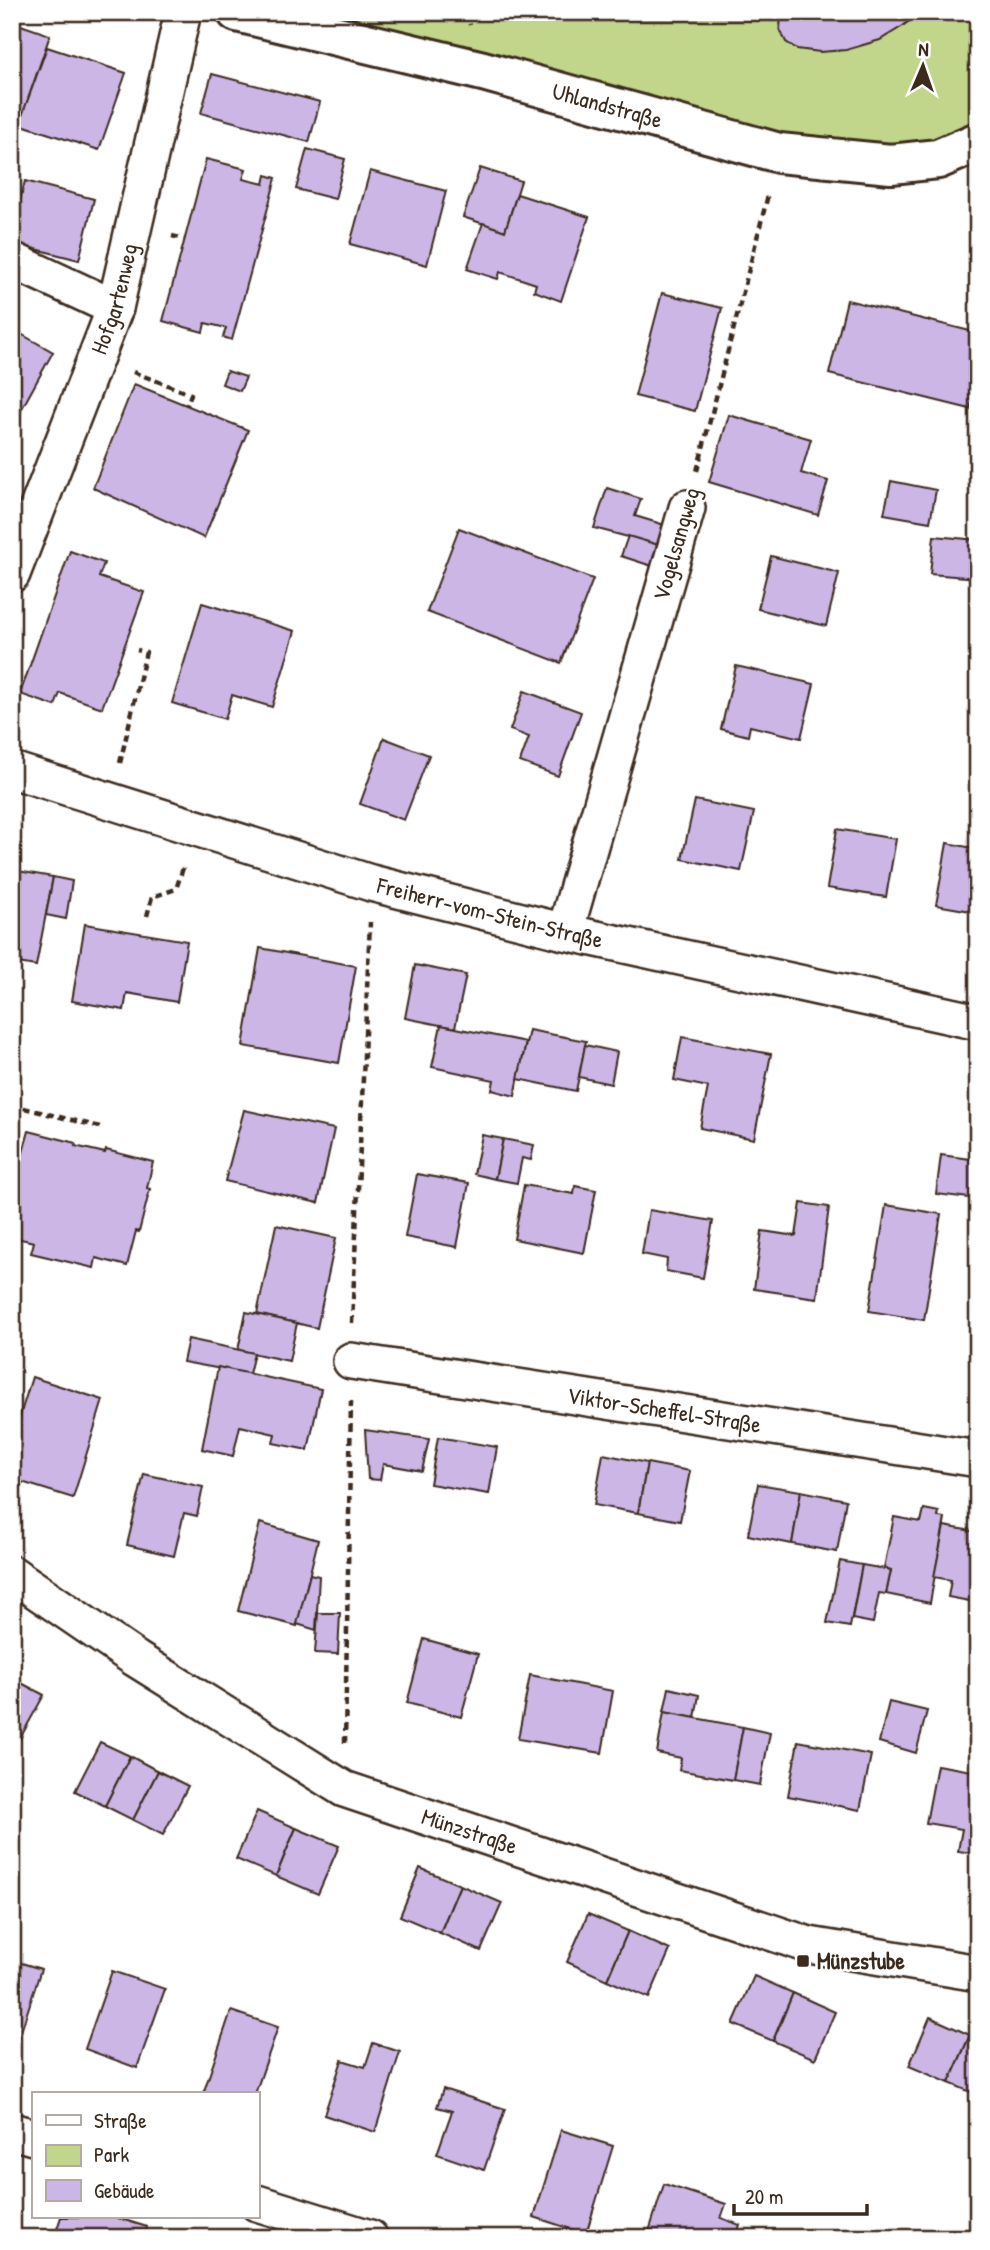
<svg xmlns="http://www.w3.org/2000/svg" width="990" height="2250" viewBox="0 0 990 2250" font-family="'Patrick Hand',sans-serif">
  <rect width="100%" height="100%" fill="#fff"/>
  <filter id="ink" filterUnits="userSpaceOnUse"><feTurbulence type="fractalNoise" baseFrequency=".0143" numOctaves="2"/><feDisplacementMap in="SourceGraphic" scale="14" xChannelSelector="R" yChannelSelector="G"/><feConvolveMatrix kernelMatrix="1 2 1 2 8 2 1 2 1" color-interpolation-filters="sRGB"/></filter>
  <g filter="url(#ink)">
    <polygon fill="#c2d68b" stroke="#7e8054" stroke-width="2" points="237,12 978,12 978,142 891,164"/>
    <g fill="#ccb6e6" stroke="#3b2a1e" stroke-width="2">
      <polygon points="781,12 920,12 903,26 880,40 846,50 820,52 797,49 786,42 780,30"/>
      <polygon points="12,22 50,35 14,140 12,140"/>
      <polygon points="47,47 126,73 99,150 19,124"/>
      <polygon points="212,74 320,102 309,142 201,113"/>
      <polygon points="307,149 345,159 335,199 296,189"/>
      <polygon points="206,159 246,169 243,179 264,184 266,175 276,178 232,340 223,337 226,328 205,323 203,332 163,321"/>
      <polygon points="480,168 521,181 505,231 463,217"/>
      <polygon points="370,171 446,191 427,265 350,244"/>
      <polygon points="25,181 94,199 79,260 12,243 12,231"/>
      <polygon points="517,194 589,217 561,301 534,291 536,284 500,272 498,279 467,269 483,223 505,231"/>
      <polygon points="662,293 722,308 695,411 635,396"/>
      <polygon points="847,300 978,333 978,376 970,409 829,374"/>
      <polygon points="12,329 53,352 15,421 12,419"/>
      <polygon points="227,371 246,377 240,391 222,384"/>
      <polygon points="134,384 248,430 204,538 93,488"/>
      <polygon points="729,415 811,439 801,473 828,481 818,515 709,482"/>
      <polygon points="891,481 936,490 930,522 884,514"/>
      <polygon points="607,488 641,499 635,516 668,526 662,546 594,528"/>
      <polygon points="459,528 593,579 561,663 427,612"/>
      <polygon points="628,536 662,546 655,567 621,556"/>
      <polygon points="934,536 978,540 978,578 930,574"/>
      <polygon points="70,551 104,563 99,577 144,592 102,708 60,693 55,706 20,694"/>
      <polygon points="771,556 839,573 826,626 758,609"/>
      <polygon points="202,603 295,631 272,707 232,695 225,719 172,703"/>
      <polygon points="736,666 814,684 801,738 750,726 748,736 721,729"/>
      <polygon points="524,691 581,712 558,776 520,762 529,737 510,730"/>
      <polygon points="384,738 429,755 404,820 360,804"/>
      <polygon points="695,800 754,812 741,871 682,859"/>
      <polygon points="837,829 896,839 886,897 827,888"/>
      <polygon points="947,843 978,849 978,901 973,900 971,911 936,905"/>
      <polygon points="12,870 53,877 36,966 12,962"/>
      <polygon points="53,877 72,881 66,919 46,915"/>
      <polygon points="85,924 187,941 177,1002 127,993 124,1010 72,1001"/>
      <polygon points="260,948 356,966 339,1063 243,1046"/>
      <polygon points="415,965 466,975 455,1028 405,1018"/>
      <polygon points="441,1025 526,1042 515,1096 492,1090 494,1080 432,1067"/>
      <polygon points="529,1030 586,1041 576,1091 518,1079"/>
      <polygon points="682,1037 771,1054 754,1139 700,1128 708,1087 674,1080"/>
      <polygon points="585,1045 617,1052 611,1084 579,1077"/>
      <polygon points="244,1110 334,1129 318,1203 225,1181"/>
      <polygon points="29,1131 76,1143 75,1146 105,1153 106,1150 153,1162 147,1188 150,1189 139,1232 136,1231 127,1266 96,1258 94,1268 31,1253 34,1242 12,1237 12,1181 19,1155 22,1156"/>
      <polygon points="482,1135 503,1139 495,1179 474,1174"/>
      <polygon points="503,1139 534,1145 531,1160 522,1158 517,1183 495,1179"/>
      <polygon points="941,1155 978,1160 978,1199 936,1194"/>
      <polygon points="417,1174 469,1183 457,1247 405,1237"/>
      <polygon points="524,1185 574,1194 575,1186 596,1190 584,1253 514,1239"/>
      <polygon points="801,1203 829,1207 817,1298 754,1289 762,1231 796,1236"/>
      <polygon points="886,1205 941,1214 924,1320 869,1311"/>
      <polygon points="649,1210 713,1221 703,1278 666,1271 667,1259 642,1254"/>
      <polygon points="276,1225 336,1238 317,1328 257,1314"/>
      <polygon points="246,1312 297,1323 289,1361 238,1350"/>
      <polygon points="188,1339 254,1353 249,1374 183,1362"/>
      <polygon points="218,1367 321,1389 308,1450 273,1443 275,1434 240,1426 233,1456 202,1449"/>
      <polygon points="32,1377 103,1400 73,1498 12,1479 12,1441"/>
      <polygon points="365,1430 429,1439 422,1471 383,1464 380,1480 368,1479"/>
      <polygon points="438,1437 497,1447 489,1494 430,1484"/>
      <polygon points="603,1454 647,1463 638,1513 594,1505"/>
      <polygon points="647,1463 690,1471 680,1521 638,1513"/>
      <polygon points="144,1474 203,1487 197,1516 184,1513 174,1556 127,1545"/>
      <polygon points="758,1484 801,1491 792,1544 748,1535"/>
      <polygon points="801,1491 846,1500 837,1552 792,1544"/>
      <polygon points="924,1509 939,1512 938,1517 945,1518 930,1603 886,1594 891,1570 884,1568 894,1517 921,1522"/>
      <polygon points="260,1523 318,1540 297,1626 238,1611"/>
      <polygon points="944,1526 978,1532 978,1587 975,1602 948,1597 951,1580 934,1577"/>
      <polygon points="840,1561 862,1565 850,1627 827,1623"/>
      <polygon points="862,1565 891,1570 886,1594 879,1593 873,1623 852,1619"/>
      <polygon points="310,1574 319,1576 316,1630 297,1624"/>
      <polygon points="318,1613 340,1613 338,1654 315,1653"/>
      <polygon points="424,1639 478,1654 461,1717 407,1703"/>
      <polygon points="530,1675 613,1691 602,1753 518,1739"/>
      <polygon points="12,1678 44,1695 18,1742 12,1739"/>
      <polygon points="669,1688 699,1695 695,1718 664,1712"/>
      <polygon points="889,1702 927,1711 916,1753 879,1742"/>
      <polygon points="664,1712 743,1727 733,1780 679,1770 681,1758 657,1753"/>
      <polygon points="743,1727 770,1733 760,1785 733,1780"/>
      <polygon points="798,1741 871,1755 860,1810 788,1796"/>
      <polygon points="100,1742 130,1756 105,1806 75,1791"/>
      <polygon points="130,1756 158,1771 133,1820 105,1806"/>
      <polygon points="937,1765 978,1772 978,1854 958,1851 962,1829 926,1823"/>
      <polygon points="158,1771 188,1786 163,1835 133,1820"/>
      <polygon points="257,1811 296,1828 276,1876 236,1859"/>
      <polygon points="296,1828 339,1846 318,1894 276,1876"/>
      <polygon points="420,1868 460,1885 440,1933 400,1916"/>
      <polygon points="460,1885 502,1903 481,1951 440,1933"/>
      <polygon points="588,1914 628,1931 607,1980 567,1962"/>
      <polygon points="628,1931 670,1950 649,1998 607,1980"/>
      <polygon points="12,1960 41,1969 12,2060"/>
      <polygon points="112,1971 165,1989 137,2068 85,2049"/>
      <polygon points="754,1976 793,1993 773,2041 733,2024"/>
      <polygon points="793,1993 835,2012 815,2059 773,2041"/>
      <polygon points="231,2011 278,2027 255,2094 203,2094"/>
      <polygon points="930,2017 970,2035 949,2083 909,2066"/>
      <polygon points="970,2035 978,2038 978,2095 949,2083"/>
      <polygon points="373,2043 400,2052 375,2132 324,2115 342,2060 365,2067"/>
      <polygon points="443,2089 505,2109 484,2170 437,2154 452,2111 437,2107"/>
      <polygon points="561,2130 613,2146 586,2234 534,2217"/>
      <polygon points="664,2184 726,2204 721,2218 740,2225 735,2238 647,2238"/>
      <polygon points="61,2217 115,2217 147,2227 144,2238 54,2238"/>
    </g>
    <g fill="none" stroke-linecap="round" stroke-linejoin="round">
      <g stroke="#3b2a1e" stroke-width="40">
        <g id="minor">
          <polyline points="12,260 115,308"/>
          <path id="s1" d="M12,574L115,308L183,12"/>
          <path id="s2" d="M12,770L371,883L565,932L978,1022"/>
          <polyline points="565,932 687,508"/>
          <path id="s3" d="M351,1361L978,1459"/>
          <path id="s4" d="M12,1574L136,1659L344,1789L809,1945L978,1973"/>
          <polyline points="12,2131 33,2137"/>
          <polyline points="257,2203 370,2238"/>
        </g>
      </g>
      <g stroke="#3b2a1e" stroke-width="44">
        <g id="secondary">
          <path id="s5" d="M237,12L483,71L779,153L891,164L938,159L978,142"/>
        </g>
      </g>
      <g stroke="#3b2a1e" stroke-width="4.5" stroke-dasharray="7 5" stroke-linecap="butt">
        <polyline points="467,12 470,25"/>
        <polyline points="172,236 185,239"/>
        <polyline points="133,372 191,394 187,405"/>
        <polyline points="697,471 768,195"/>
        <polyline points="120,763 146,652 137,650"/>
        <polyline points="147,916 152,897 176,889 184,865"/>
        <polyline points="12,1105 100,1127"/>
        <polyline points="352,1323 370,922"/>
        <polyline points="345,1743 351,1401"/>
      </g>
      <use href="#minor" stroke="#fff" stroke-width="35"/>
      <use href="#secondary" stroke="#fff" stroke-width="38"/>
    </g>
  </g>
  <rect fill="#3b2a1e" stroke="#fff" stroke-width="2.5" x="796" y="1954" width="14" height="14" rx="3.5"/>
  <g text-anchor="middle" stroke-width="5" stroke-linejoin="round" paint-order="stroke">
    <g font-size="23" fill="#3b2a1e" stroke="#fff">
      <text dy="8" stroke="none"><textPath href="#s5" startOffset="382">Uhlandstraße</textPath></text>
      <text dy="8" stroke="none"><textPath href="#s1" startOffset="294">Hofgartenweg</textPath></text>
      <text transform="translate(676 544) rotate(-74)" y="8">Vogelsangweg</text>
      <text dy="8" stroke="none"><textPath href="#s2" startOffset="499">Freiherr-vom-Stein-Straße</textPath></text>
      <text dy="8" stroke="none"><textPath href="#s3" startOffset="317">Viktor-Scheffel-Straße</textPath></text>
      <text dy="8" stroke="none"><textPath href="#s4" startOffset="528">Münzstraße</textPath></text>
    </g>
    <g font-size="23" font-weight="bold" fill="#3b2a1e" stroke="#fff" text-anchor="start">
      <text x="817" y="1969">Münzstube</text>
    </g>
  </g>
  <rect width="990" height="2250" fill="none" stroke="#fff" stroke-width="42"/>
  <rect x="21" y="21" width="948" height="2208" fill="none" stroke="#3b2a1e" stroke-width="2.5" filter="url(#ink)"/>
  <rect x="32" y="2092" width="228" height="126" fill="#ffffff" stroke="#b1aaa5" stroke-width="2"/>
  <rect x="46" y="2115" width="35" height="10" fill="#ffffff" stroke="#b1aaa5" stroke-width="2"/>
  <text x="94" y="2128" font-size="21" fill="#3b2a1e">Straße</text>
  <rect x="46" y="2145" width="35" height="21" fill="#c2d68b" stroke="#b1aaa5" stroke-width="2"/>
  <text x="94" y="2162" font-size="21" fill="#3b2a1e">Park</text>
  <rect x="46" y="2180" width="35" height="21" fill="#ccb6e6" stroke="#b1aaa5" stroke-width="2"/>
  <text x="94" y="2198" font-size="21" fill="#3b2a1e">Gebäude</text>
  <g transform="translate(923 66) rotate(2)" stroke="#ffffff" stroke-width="5" paint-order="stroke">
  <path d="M0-5L12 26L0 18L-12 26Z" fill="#3b2a1e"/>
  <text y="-10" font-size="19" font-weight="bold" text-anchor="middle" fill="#3b2a1e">N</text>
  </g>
  <path d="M734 2204v10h133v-10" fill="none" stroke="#3b2a1e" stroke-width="3.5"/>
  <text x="745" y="2204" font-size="21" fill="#3b2a1e" stroke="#ffffff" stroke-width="5" paint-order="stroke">20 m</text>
</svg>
